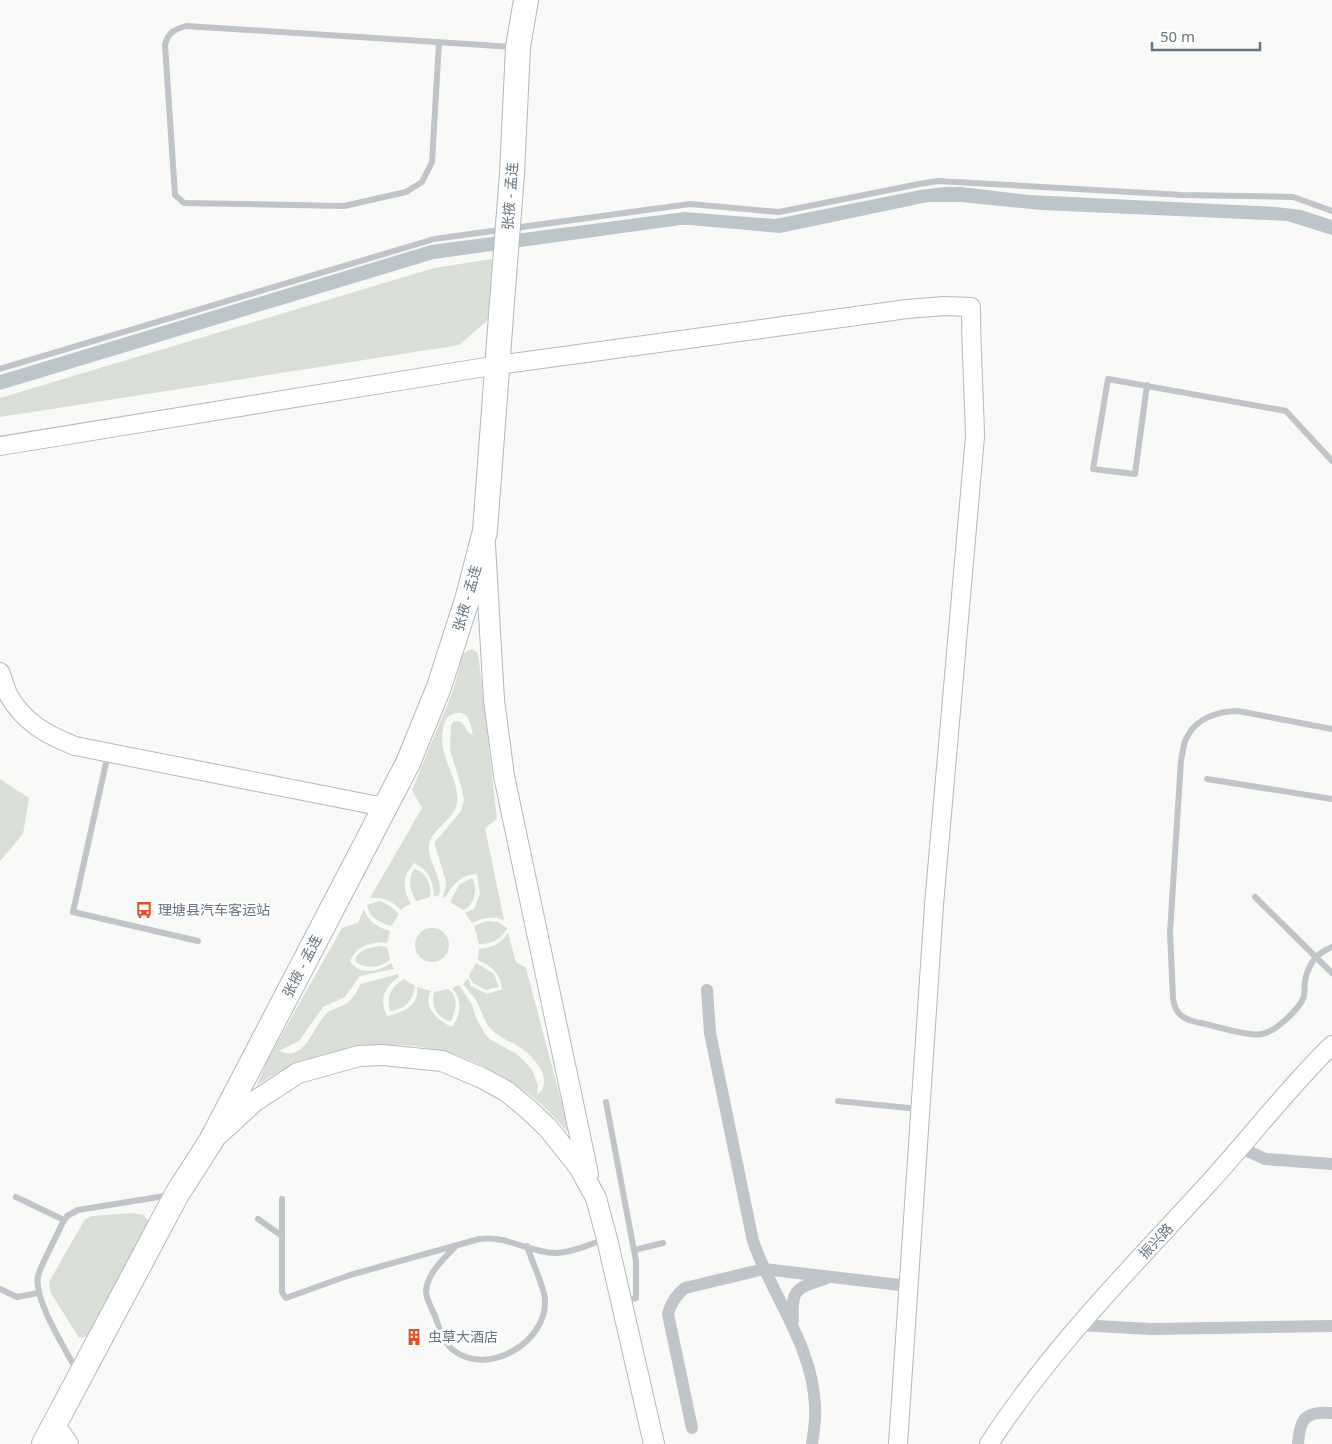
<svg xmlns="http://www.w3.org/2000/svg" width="1332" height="1444" viewBox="0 0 1332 1444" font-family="'Noto Sans','Noto Sans SC',sans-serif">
  <rect width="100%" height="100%" fill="#f9f9f7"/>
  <g fill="#d9ded6">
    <polygon points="492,259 488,320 459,345 453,346 0,417 0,398 434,268"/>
    <path d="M471,649L477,652L479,660L497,819L485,828L504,920C492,915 483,918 472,923L465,913L474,909L480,894L477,874C462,874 452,885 445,898L443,897L446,885V881L435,846V842L461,811L464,800L462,789L450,750L451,725L453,722L459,721C466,724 466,733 473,735C471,723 467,706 451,715C445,718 445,722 443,728C437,757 460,778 457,802C455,821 430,828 429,847C428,864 444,878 439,895L434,897C433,881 429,870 414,863C402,877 402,888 411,904L404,907L401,910C392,901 384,897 370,898L422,808L412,790L453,691L463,654Z"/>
    <polygon points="0,779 29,798 23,834 0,861"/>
    <path d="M414,869C427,873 432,884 430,897L416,901C410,890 407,881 414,869Z"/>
    <path d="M472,878C478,888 475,905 463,910L450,902L459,885Z"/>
    <path d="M380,901L390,906L399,914L391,926C378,922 370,918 367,905Z"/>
    <path d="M364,909C368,922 377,927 390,931L387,943C371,941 357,946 350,961C360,976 378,972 391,963L394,969L360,976L345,997L323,1007L299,1041L279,1051C306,1063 312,1027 327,1013C332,1009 338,1008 344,1005C352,1001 357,991 361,984L398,974L399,977C384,987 379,999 387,1016C402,1013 420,1006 417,987L431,991C422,1006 437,1021 452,1027C461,1014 463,1000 452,988L459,985L471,1003L477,1020L485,1034L491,1040L517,1054L531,1068L538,1085L537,1095C554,1081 537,1061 524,1050C514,1042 500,1039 491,1029C484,1022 482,1011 477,1002C473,995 467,990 463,984L468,978L471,986L487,994L502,989C500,972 492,967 478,960L479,949C491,948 501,944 508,933L516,962L526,968L565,1116L567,1132C551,1111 531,1094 508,1080C488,1068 468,1058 446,1052C384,1035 310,1050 257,1085L268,1059L342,928L358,923Z"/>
    <path d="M486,921L498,922L507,928C502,939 490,945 479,944L474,926Z"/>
    <circle cx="432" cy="945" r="17"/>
    <path d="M380,946L387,947L390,960C379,968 369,969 357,963L355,960C359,949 369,948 380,946Z"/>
    <polygon points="476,963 494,974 499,987 486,990 473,983 469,976"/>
    <path d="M404,979L415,986C413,1001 405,1009 390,1011C386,996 391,987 404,979Z"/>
    <path d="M448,989C459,997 456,1010 451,1021C436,1018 431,1006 434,992Z"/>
    <polygon points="133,1213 143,1215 148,1220 148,1226 90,1334 86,1337 79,1338 51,1293 49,1282 85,1219 92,1216"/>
  </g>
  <polygon fill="#bac6ca" points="945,187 961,187 1029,195 1276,207 1301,210 1332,220 1332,235 1287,221 1042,210 961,202 928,202 780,233 690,225 681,225 434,259 0,390 0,375 431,245 684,212 775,219 920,190"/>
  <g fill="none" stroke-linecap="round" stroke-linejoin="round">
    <g stroke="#b2b9bd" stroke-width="20">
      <g id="secondary">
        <path d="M0,446L498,365L907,309L944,306L971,307C971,350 974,393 975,436L934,905L898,1444"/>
        <path d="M0,672C3,679 5,687 8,694C23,722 47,735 75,746L384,807"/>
        <path d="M989,1444C1051,1348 1132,1267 1208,1184C1250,1138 1288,1088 1332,1045"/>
      </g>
    </g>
    <g stroke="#b4b9bd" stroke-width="22">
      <g id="primary">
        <polyline points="485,545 494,700 504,776 588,1174"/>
        <polyline points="218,1135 255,1101 298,1073 359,1056 383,1055 442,1061 482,1078 506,1091 528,1109 548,1128 579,1167 596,1198 607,1239 654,1444"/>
        <polyline points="54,1424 68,1444"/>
      </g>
    </g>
    <g stroke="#b3b8bc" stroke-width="26">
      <g id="highway">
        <polyline points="512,174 518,47 526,0"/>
        <polyline points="44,1444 177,1194 211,1141 408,763 439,687 467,600 485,531 502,302"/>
      </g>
    </g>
    <g stroke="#c0c5c9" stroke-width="6">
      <path d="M439,42L432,162L422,182L406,192L344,206L184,203L175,195L165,45C168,32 174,30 186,26L513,47"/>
      <polyline points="0,369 434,239 690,204 779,212 919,184 938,181 1182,195 1293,197 1332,211"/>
      <polyline points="1147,385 1135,474 1093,469 1108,379 1286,411 1332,461"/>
      <path d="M1332,729L1238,711C1219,711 1196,718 1187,737C1183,743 1183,753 1181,760L1170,933L1173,998C1175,1016 1185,1020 1201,1023C1216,1026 1249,1037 1262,1034C1275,1032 1300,1009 1304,996C1305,991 1304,986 1305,981C1308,964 1316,953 1332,947"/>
      <polyline points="108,754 73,912 198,941"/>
      <polyline points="1207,779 1332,799"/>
      <polyline points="1255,897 1332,973"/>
      <polyline points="838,1101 919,1109"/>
      <polyline points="606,1102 636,1261 636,1298 624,1301"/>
      <polyline points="16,1197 64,1220"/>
      <path d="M282,1199V1292L284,1296L286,1298L350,1275L479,1239C506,1235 528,1252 555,1253C571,1253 588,1245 603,1240"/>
      <polyline points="258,1219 282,1236"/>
      <path d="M455,1247C444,1258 427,1274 426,1291C426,1299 432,1309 435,1316C439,1327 443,1342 453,1350C487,1377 547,1343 545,1300C545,1289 531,1259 527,1246"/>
      <polyline points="634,1250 663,1243"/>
      <polyline points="0,1289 17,1297 38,1293"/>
      <path d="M77,1371C66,1350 33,1299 38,1276C42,1262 56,1238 62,1224L67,1216L78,1210L171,1195"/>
    </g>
    <g stroke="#c0c5c9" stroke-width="12">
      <path d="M707,990L710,1033L753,1241C772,1296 813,1346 815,1406C816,1419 814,1431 812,1444"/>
      <polyline points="1241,1148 1265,1159 1332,1164"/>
      <path d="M793,1321C791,1290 795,1288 825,1279"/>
      <polyline points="1079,1325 1151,1329 1332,1326"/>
      <path d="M692,1428L668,1314C671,1302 676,1295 685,1288L764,1269L908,1286"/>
      <path d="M1298,1444C1300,1417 1306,1411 1332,1413"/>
    </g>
    <use href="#secondary" stroke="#fff" stroke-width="18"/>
    <use href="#primary" stroke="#fff" stroke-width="20"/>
    <use href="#highway" stroke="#fff" stroke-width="24"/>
    <g stroke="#b3b8bc" stroke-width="26" stroke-linecap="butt">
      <polyline id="highway-bridge" points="502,302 512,174"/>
    </g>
    <use href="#highway-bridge" stroke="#fff" stroke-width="24"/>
  </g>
  <defs>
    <g id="bus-bare" transform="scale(1.35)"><path d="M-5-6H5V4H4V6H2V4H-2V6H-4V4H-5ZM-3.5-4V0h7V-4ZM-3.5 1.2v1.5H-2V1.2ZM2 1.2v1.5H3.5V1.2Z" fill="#e1512e" stroke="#fff" stroke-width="2.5" paint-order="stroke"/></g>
    <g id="building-bare" transform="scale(1.35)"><path d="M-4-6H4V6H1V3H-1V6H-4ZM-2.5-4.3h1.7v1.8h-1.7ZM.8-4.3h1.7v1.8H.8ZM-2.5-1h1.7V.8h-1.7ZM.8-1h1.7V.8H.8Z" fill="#e1512e" stroke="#fff" stroke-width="2.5" paint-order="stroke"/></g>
  </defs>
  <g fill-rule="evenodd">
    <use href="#bus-bare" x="144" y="910"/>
    <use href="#building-bare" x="414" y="1337"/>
  </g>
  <g text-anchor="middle" stroke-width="5" stroke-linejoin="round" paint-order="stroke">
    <g font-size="14" fill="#647681" stroke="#fff">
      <text transform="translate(510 196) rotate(-86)" y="5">张掖 - 孟连</text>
      <text transform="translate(467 598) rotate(-74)" y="5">张掖 - 孟连</text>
      <text transform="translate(302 966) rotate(-63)" y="5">张掖 - 孟连</text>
      <text transform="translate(1156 1241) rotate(-47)" y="5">振兴路</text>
    </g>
    <g font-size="14" fill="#647681" stroke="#fff" text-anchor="start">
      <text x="158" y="915">理塘县汽车客运站</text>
      <text x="428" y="1342">虫草大酒店</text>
    </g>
  </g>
  <path d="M1152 42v8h108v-8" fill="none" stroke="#647681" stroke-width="2.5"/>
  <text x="1160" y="42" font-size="15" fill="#647681" stroke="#ffffff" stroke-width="4" paint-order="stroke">50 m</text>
</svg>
